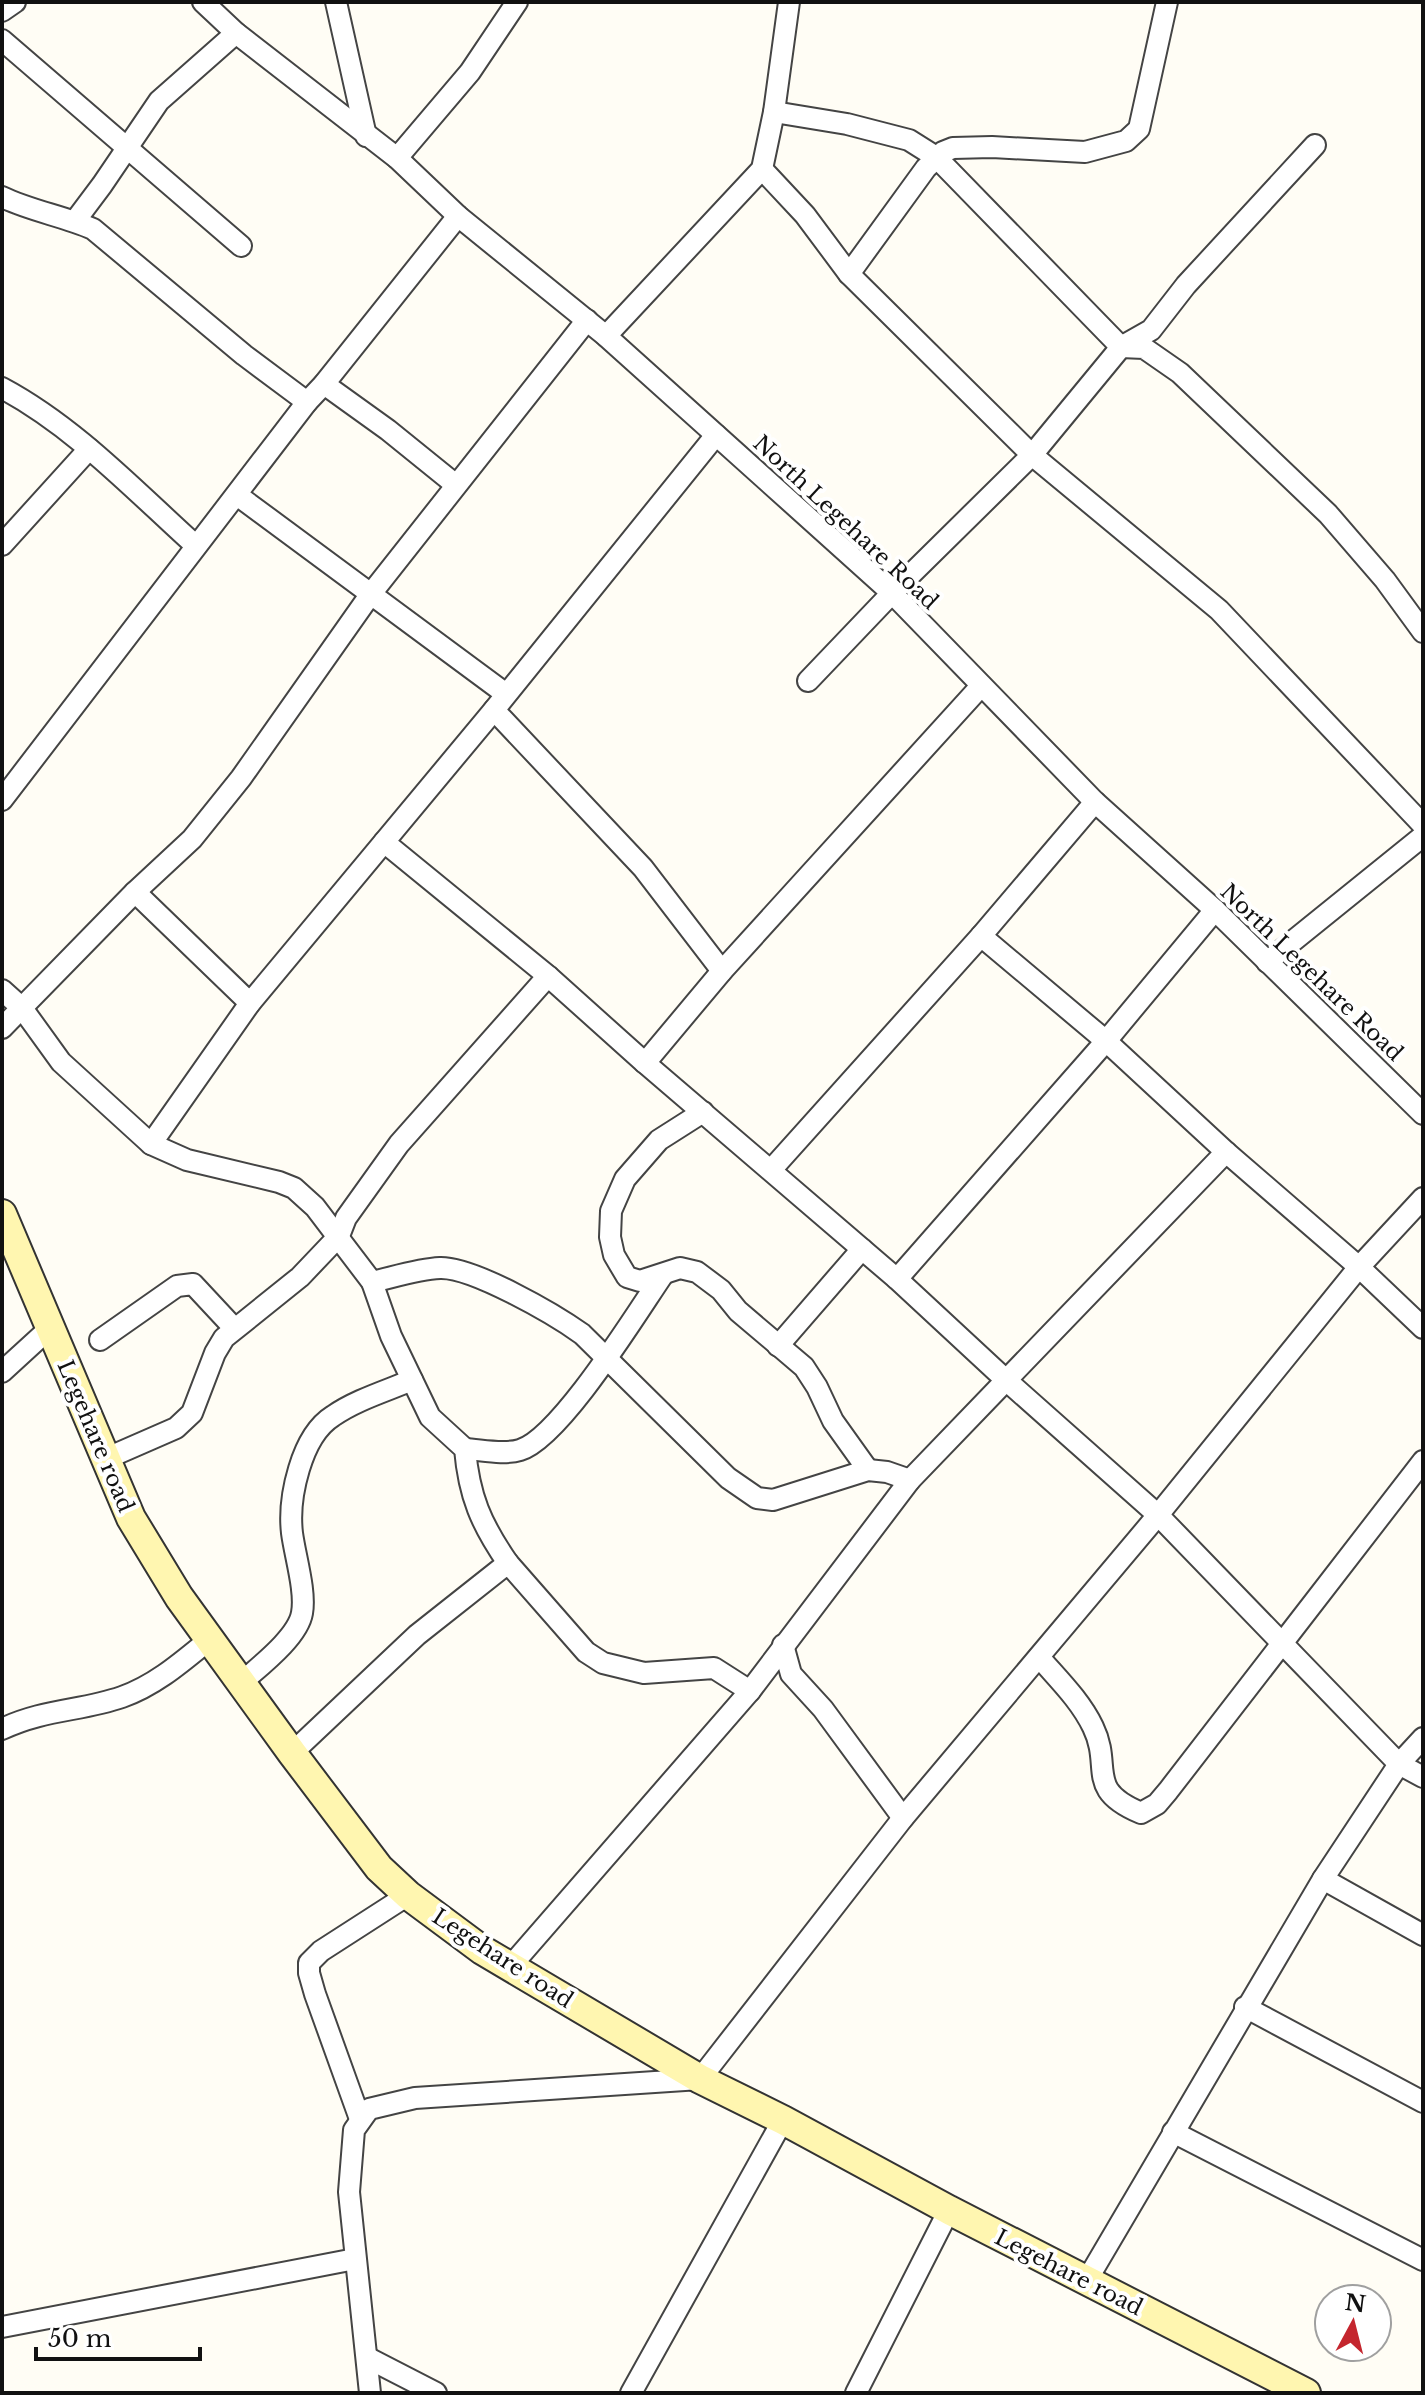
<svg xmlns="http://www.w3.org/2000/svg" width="1425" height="2395" viewBox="0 0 1425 2395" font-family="'Libre Baskerville',serif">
  <rect width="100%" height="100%" fill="#fffdf5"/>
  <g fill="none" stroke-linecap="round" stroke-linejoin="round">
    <g stroke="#444" stroke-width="24">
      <g id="street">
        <polyline points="203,2 236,33 397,158 458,216 606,336 892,593 1095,802 1215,910 1423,1114"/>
        <polyline points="336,2 366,136"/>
        <polyline points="2,11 15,2"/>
        <polyline points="2,40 241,246"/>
        <polyline points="774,112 847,124 909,140 936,157 1121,347 1144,348 1180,373 1328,514 1385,580 1423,632"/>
        <polyline points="397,158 470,72 517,2"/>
        <polyline points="762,169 805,215 849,274 1032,455 1219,610 1423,825"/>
        <path d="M2,197C31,211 63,216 93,229L244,355L307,402"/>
        <polyline points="75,221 102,185 159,101 236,33"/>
        <polyline points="849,274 926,168 943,152 953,148 992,147 1085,152 1126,141 1139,129 1167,2"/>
        <polyline points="606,336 762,169 774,112 789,2"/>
        <polyline points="324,384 388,430 456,485"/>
        <path d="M2,388C75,427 134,490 195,545"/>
        <polyline points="237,495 506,694"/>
        <polyline points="2,545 89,449"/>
        <polyline points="808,681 892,593 1032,455 1121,347 1151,330 1186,285 1315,145"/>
        <polyline points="494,710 643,868 722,971"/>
        <polyline points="2,800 307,402 324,384 458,216"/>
        <polyline points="384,842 548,976 645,1063 897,1279 1007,1381 1158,1515 1399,1764 1423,1777"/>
        <polyline points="135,892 250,1003"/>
        <polyline points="981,936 1106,1041 1226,1152 1359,1267 1423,1328"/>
        <polyline points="1267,962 1423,836"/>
        <path d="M2,990L22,1008L61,1062L151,1144L187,1160L279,1182L294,1188L315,1207L372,1282L391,1336L430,1417L465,1449C469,1496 481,1524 508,1563"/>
        <polyline points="2,1028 135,892 192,839 241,778 370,595 587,320"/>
        <polyline points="645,1063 722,971 981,686"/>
        <polyline points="703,1112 659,1140 625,1179 611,1211 610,1237 614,1255 627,1277 640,1281 680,1268 697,1272 721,1290 738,1311 804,1367 817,1387 833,1421 868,1470"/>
        <polyline points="151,1144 250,1003 494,710 716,435"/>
        <polyline points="771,1170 981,936 1095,802"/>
        <polyline points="897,1279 1106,1041 1215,910"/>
        <path d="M372,1282C394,1277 418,1269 440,1268C473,1267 554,1314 582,1334L728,1478L757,1498L773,1500L868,1470L887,1472L910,1480"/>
        <polyline points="100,1340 177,1286 193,1284 234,1328"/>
        <polyline points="778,1346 862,1249"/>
        <polyline points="2,1372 50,1328"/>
        <path d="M465,1449C482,1450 504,1455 520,1450C560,1438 636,1314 662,1276"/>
        <polyline points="105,1459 176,1428 192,1413 215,1353 224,1338 300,1277 339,1236 346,1218 399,1144 548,976"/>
        <polyline points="783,1645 791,1674 823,1709 903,1818"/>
        <path d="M1039,1657C1058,1679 1080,1700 1093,1727C1113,1768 1084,1789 1141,1813L1157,1804L1168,1791L1423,1461"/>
        <path d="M242,1682C260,1666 298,1637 302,1613C306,1591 295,1556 292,1533C288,1498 301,1436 333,1416C356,1400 386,1391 412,1380"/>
        <path d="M2,1729C44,1709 82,1711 122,1697C156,1685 183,1661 210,1639"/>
        <polyline points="292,1753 417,1635 508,1563 586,1652 603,1663 644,1673 714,1668 750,1691"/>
        <polyline points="1323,1879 1423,1935"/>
        <polyline points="510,1967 750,1691 910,1480 1226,1152"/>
        <polyline points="1245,2007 1423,2102"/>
        <polyline points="360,2119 315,1994 309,1973 309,1963 321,1951 408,1895"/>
        <polyline points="1173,2132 1423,2260"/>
        <polyline points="1087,2280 1323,1879 1399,1764 1423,1738"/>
        <polyline points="2,2327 355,2259"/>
        <polyline points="368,2358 436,2393"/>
        <polyline points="370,2393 349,2192 354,2130 369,2109 415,2098 700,2079 903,1818 1158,1515 1359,1267 1423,1198"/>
        <polyline points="631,2393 783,2120"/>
        <polyline points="856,2393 949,2210"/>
      </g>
    </g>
    <g stroke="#333" stroke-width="32">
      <polyline id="secondary" points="2,1214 131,1518 179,1597 292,1753 379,1868 408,1895 482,1950 700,2079 783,2120 949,2210 1306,2393"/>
    </g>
    <use href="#street" stroke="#fff" stroke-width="20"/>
    <use href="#secondary" stroke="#fff6b0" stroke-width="28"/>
  </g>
  <g text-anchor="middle" stroke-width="8" stroke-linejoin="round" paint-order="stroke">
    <g font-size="22" fill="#111" stroke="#fff">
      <text transform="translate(846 522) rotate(43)" y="8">North Legehare Road</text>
      <text transform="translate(1312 972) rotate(44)" y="8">North Legehare Road</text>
      <text transform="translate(96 1436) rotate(67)" y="8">Legehare road</text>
      <text transform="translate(503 1958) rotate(33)" y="8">Legehare road</text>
      <text transform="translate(1069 2272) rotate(27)" y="8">Legehare road</text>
    </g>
  </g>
  <rect width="1425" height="2395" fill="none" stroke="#111111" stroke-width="8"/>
  <g transform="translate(1353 2323) rotate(7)"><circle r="38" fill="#ffffff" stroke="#a0a0a0" stroke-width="2"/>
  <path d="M0-6L14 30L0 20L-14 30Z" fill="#c4262e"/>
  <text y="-12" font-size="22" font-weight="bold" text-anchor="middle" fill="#111111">N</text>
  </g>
  <path d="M36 2347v12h164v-12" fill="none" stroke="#111111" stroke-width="4"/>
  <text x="48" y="2347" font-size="24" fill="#111111" stroke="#ffffff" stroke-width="6" paint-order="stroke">50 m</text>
</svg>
